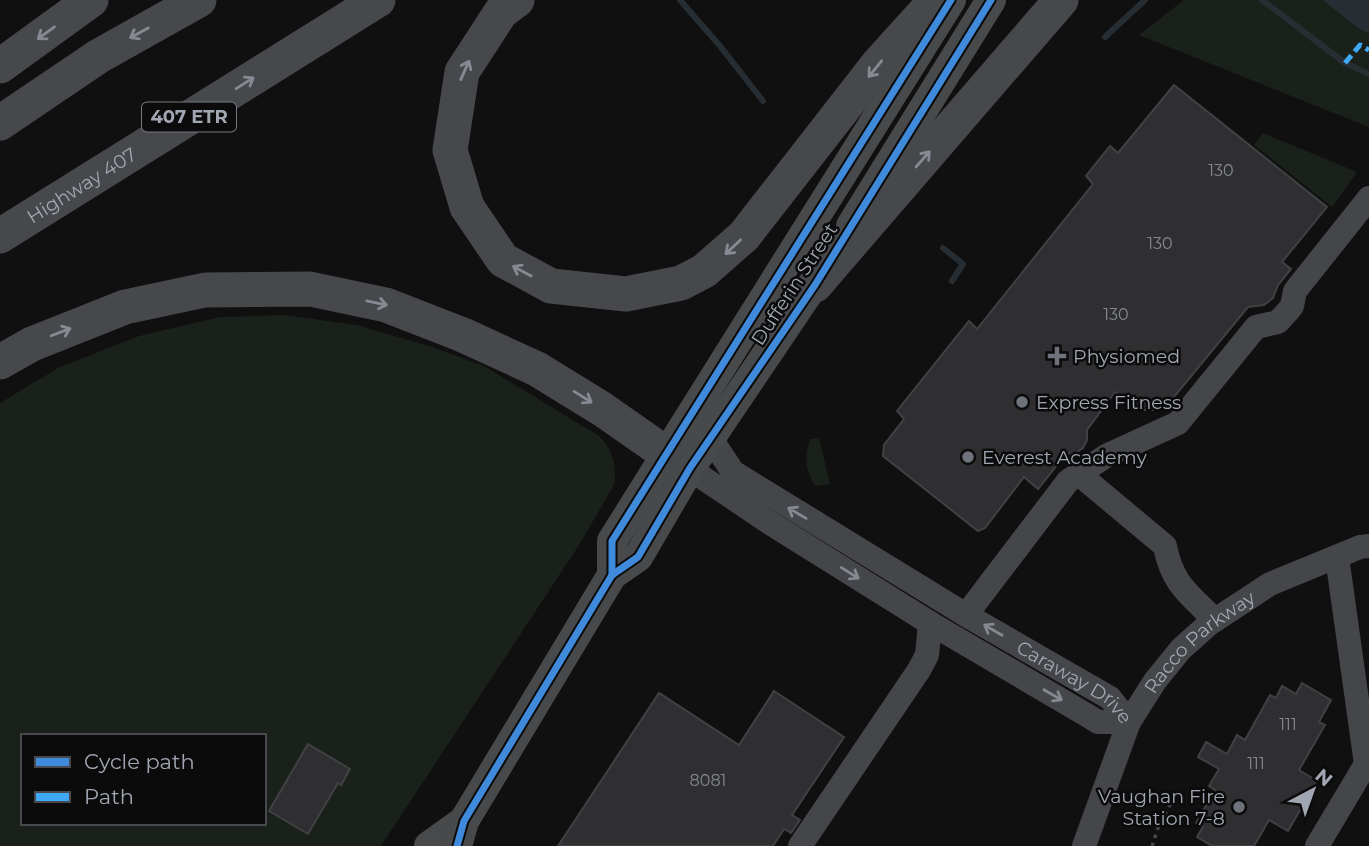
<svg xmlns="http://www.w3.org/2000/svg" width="1369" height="846" viewBox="0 0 1369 846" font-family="Montserrat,sans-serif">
  <rect width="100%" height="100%" fill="#101011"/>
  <g fill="#1a211b" fill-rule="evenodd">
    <polygon points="1184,0 1369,0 1369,127 1139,35"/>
    <polygon points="1263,133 1357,172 1332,207 1254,145"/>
    <path d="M284,315L357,325L432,347L484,366L599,436C613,450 617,466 614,485L579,545L381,846H0V403L58,368L139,336L220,317ZM23,736H264V823H23Z"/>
    <path d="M819,438L830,484L816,486C804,471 805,457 810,439Z"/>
  </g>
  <polygon fill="#262e33" points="1323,0 1369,0 1369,33 1358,28"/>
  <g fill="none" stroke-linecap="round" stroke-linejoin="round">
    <g stroke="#262e33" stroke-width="6">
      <polyline points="680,0 720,46 763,101"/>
      <polyline points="1262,0 1345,63 1369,74"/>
      <polyline points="1105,37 1145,0"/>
      <polyline points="943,248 963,264 952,281"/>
    </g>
  </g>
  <g fill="#2f2f31" stroke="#404144" stroke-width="2">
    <polygon points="1174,85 1327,207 1282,262 1291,269 1278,285 1273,298 1264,305 1248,307 1169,403 1157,410 1142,410 1133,407 1115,392 1087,430 1087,440 1083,448 1075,453 1066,454 1038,489 1024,477 985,528 978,531 883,456 884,445 904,419 897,411 969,321 977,329 1093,184 1086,176 1110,146 1118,153"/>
    <polygon points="1302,683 1331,700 1319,722 1325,725 1299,770 1317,781 1288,831 1269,820 1254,846 1212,846 1197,837 1203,827 1196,823 1215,790 1209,786 1219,769 1198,757 1206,742 1227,754 1237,735 1245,740 1270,695 1276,698 1282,686 1296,694"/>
    <polygon points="774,691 844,737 792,815 800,820 791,833 784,829 773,846 558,846 659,693 739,745"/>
    <polygon points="308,744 350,769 341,785 338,783 308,834 269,811"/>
  </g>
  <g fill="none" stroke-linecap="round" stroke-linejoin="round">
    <polyline stroke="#46484b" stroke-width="3.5" stroke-dasharray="3.5 5" stroke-linecap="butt" points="1152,846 1159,825 1177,792"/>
    <g stroke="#454649" stroke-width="24">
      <path id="s1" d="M711,439L733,472L966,615L1110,698L1129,722"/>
      <polyline points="675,459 770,523 930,623 1090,717 1098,722 1129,722"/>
      <path d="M1080,475L1165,546C1172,584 1189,594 1215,620"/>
      <polyline points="966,615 1068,481 1106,456 1178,423 1256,327 1278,322 1288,311 1292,306 1295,291 1369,198"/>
      <polyline points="800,846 919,670 927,655 930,623"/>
      <path id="s2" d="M1084,846L1129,722L1155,681L1181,649L1209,624L1270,584L1360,547L1369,546"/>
      <polyline points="1317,846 1366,764 1337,557"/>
    </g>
    <g stroke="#47494b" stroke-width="30">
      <polyline points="851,226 991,0"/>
      <polyline points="612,575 612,541 951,0"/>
      <polyline points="429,846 464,821"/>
      <polyline points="457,846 464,821 612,575 638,557 690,468 827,265"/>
    </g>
    <g stroke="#47484b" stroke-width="35">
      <polyline points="517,0 501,12 462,72 450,150 467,207 503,260 551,286 626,294 681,283 704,271 744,236 878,64 936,0"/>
      <polyline points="0,66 91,0"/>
      <polyline points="0,123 99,56 199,0"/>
      <path id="s3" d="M0,236L378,0"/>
      <polyline points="815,285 1061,0"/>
      <polyline points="0,362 32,344 125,307 205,290 310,289 386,305 463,335 537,369 602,409 665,453"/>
    </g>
    <polyline stroke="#3fa9f5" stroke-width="5" stroke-dasharray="10 5" stroke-linecap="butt" points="1345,63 1360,45 1369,50"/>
    <g stroke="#0b0b0c" stroke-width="11">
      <g id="cycleway">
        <polyline points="612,575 612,541 951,0"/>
        <polyline points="457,846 464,821 612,575 638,557 690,468 815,285 991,0"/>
      </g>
    </g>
    <use href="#cycleway" stroke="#408adc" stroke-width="7"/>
  </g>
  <defs><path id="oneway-shaft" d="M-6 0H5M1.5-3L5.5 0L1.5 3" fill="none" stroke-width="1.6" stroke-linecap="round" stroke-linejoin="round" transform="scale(1.75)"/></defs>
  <g stroke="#868a93">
    <use href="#oneway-shaft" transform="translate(46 33) rotate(144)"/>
    <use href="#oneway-shaft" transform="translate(139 33) rotate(151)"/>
    <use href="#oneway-shaft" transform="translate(875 69) rotate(129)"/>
    <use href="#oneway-shaft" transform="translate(465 70) rotate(-66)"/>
    <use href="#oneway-shaft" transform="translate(245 83) rotate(-32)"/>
    <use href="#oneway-shaft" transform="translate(923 159) rotate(-49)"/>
    <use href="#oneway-shaft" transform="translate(733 247) rotate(137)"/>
    <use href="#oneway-shaft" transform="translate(522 271) rotate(-152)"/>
    <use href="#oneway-shaft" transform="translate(377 303) rotate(12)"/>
    <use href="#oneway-shaft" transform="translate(61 332) rotate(-21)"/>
    <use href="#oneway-shaft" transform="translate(583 397) rotate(32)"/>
  </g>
  <g stroke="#858a92">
    <use href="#oneway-shaft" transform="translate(797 513) rotate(-149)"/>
    <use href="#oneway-shaft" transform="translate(850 573) rotate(32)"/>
    <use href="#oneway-shaft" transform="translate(993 630) rotate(-150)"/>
    <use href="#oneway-shaft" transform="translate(1053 695) rotate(30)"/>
  </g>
  <g fill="#6e727a" stroke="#0b0b0c" stroke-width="2.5">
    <path d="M1053.5 345.5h7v7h7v7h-7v7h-7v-7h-7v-7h7z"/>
    <circle cx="1022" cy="402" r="7"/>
    <circle cx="968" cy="457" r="7"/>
    <circle cx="1239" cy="807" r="7"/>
  </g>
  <g text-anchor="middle" stroke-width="5" stroke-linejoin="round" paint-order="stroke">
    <g font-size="16" fill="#848992">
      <text x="1221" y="176">130</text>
      <text x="1160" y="249">130</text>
      <text x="1116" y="320">130</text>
      <text x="1288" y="730">111</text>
      <text x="1256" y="769">111</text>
      <text x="708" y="786">8081</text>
    </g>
    <rect fill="#0b0b0c" stroke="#747880" stroke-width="2" x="142" y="102.5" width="94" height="29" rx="5"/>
    <g font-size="18" font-weight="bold" fill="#a1a7b2">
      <text x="189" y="123">407 ETR</text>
    </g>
    <g font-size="19" fill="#a1a7b2" stroke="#0b0b0c">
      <text dy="7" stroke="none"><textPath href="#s3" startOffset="96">Highway 407</textPath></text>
      <text transform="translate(794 284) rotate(-57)" y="7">Dufferin Street</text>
      <text dy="7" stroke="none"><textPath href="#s2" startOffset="240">Racco Parkway</textPath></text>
      <text dy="7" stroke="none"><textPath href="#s1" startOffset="441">Caraway Drive</textPath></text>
    </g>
    <g font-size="19" fill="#a1a7b2" stroke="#0b0b0c" text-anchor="start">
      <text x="1073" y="363">Physiomed</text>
      <text x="1036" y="409">Express Fitness</text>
      <text x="982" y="464">Everest Academy</text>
      <text x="1225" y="803" text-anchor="end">Vaughan Fire<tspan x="1225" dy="22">Station 7-8</tspan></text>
    </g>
  </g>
  <rect x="21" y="734" width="245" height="91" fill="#0b0b0c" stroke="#47494e" stroke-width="2"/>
  <rect x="35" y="757" width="35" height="10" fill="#408adc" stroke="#47494e" stroke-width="2"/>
  <text x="84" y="769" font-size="21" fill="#a1a7b2">Cycle path</text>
  <rect x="35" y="792" width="35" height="10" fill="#3fa9f5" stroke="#47494e" stroke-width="2"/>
  <text x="84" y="804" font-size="21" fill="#a1a7b2">Path</text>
  <g transform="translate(1313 790) rotate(41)" stroke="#0b0b0c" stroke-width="5" paint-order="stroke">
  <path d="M0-5L12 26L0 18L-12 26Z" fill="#a1a7b2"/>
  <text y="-10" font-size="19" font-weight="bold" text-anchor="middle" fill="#a1a7b2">N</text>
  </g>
</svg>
